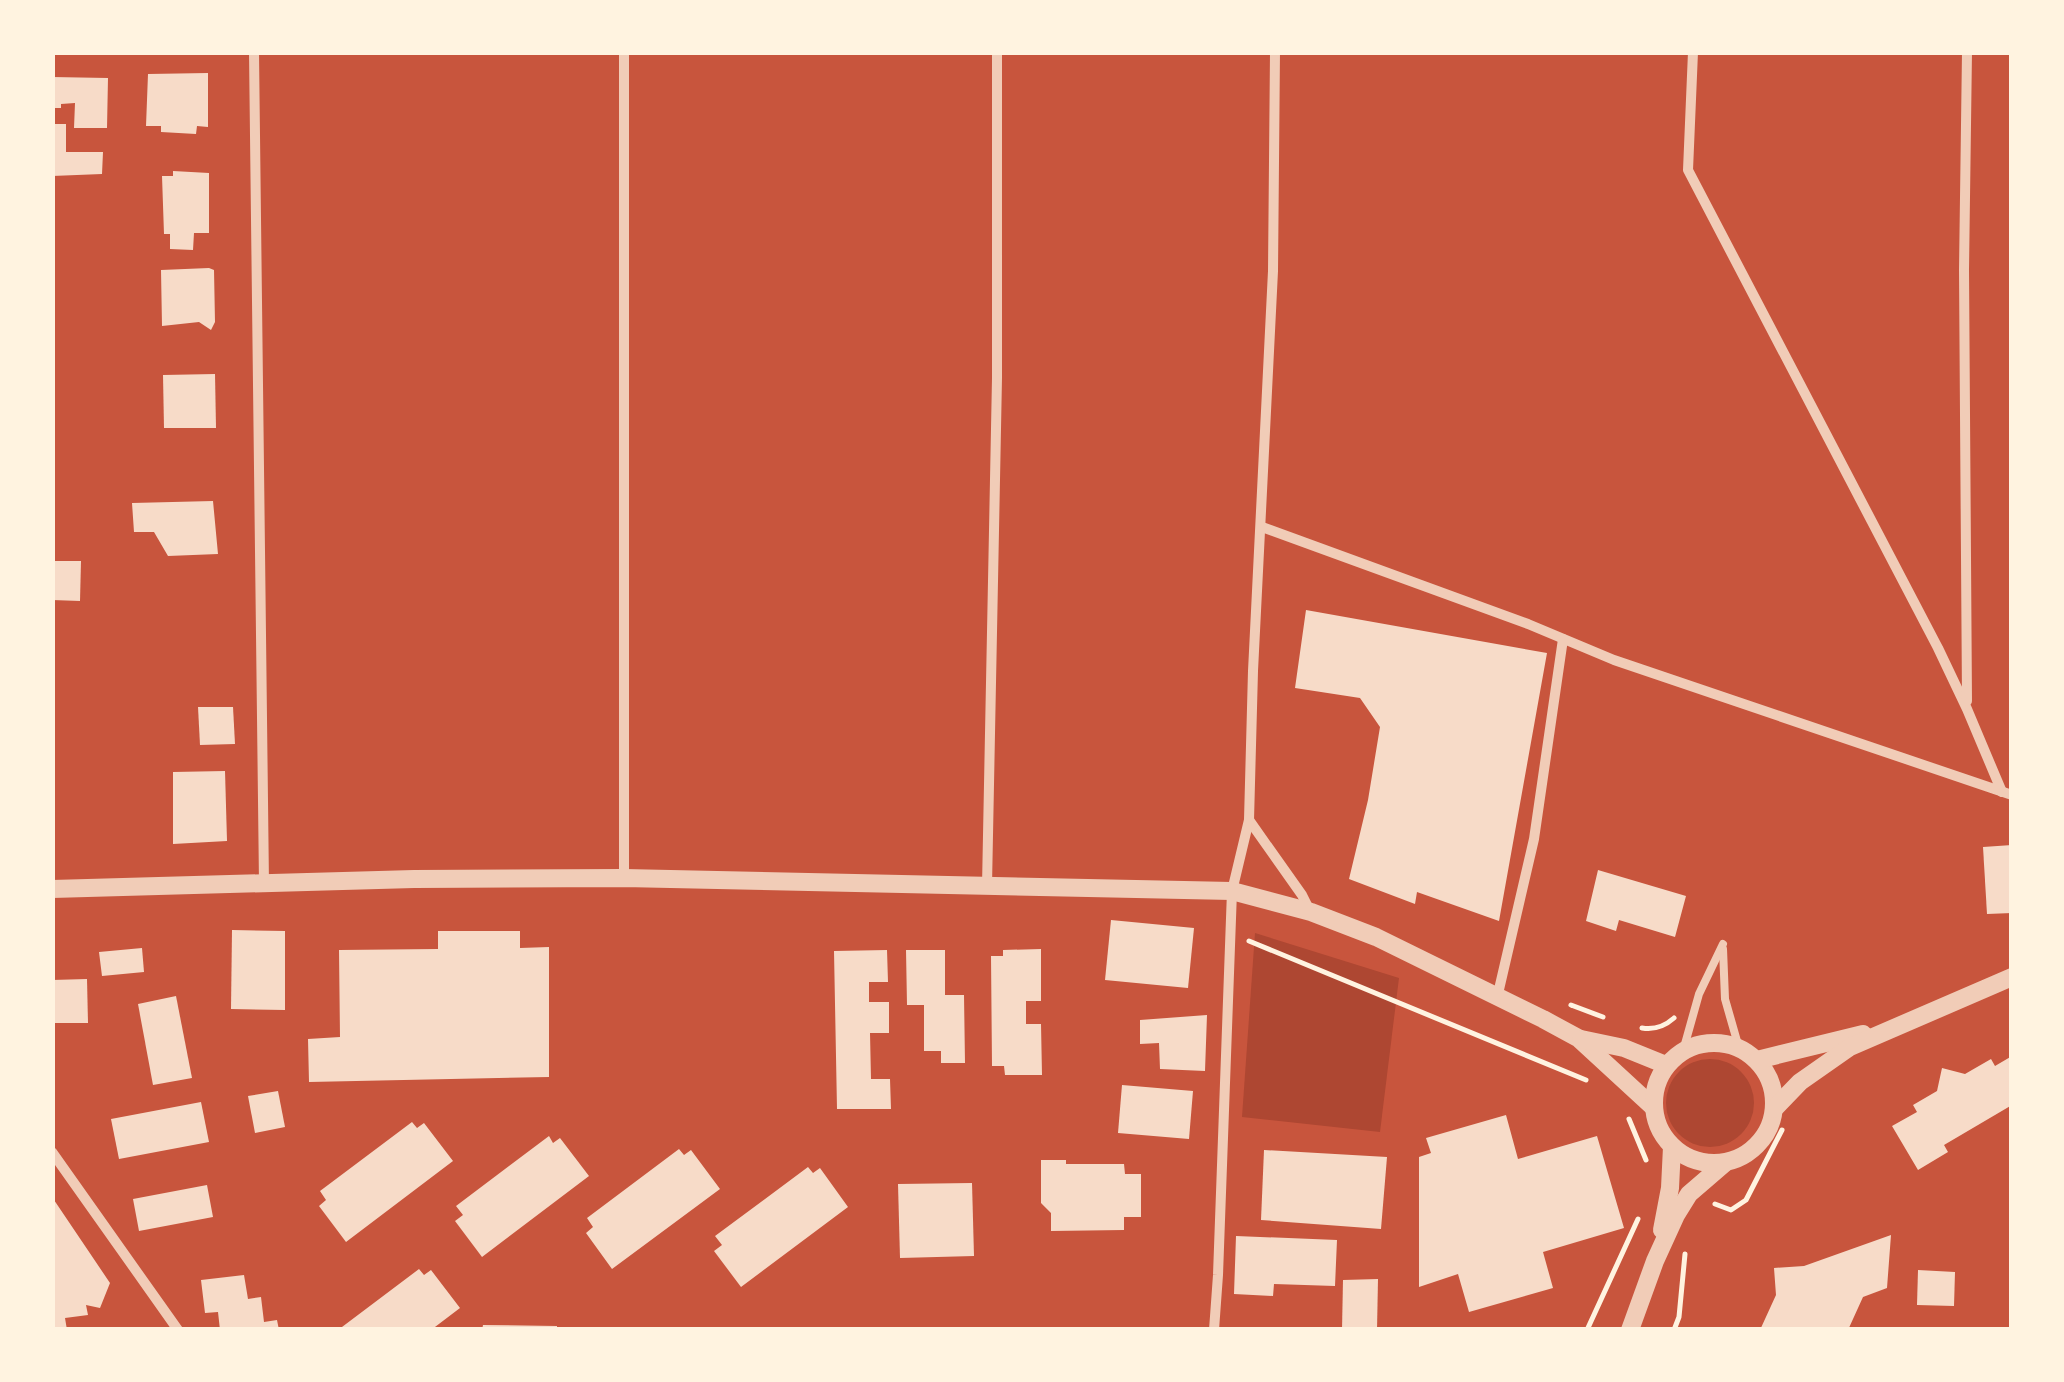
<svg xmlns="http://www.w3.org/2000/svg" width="2064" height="1382" viewBox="0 0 2064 1382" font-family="'Work Sans',sans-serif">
  <rect width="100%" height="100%" fill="#c8553d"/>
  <g fill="#ae4732">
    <polygon points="1255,933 1399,978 1380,1132 1242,1117"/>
    <circle cx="1710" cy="1103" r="44"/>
  </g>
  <g fill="#f7dbc8">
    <polygon points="208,73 208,127 197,126 196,134 161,132 161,126 146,126 148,74"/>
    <polygon points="52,77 108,78 107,128 74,128 75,103 61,104 61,108 52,108"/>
    <polygon points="52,124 66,124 66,152 103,152 102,174 52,176"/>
    <polygon points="173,171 209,173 209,233 194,233 193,250 170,249 170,234 164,234 162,176 173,176"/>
    <polygon points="209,268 214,270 215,322 211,330 199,322 162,326 161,270"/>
    <polygon points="215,374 216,428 164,428 163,375"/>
    <polygon points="213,501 218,554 168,556 154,532 134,532 132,503"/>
    <polygon points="52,561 81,561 80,601 52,600"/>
    <polygon points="1306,610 1547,653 1499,921 1417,892 1415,904 1349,879 1368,800 1380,727 1360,698 1295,688"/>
    <polygon points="198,707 233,707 235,744 200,745"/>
    <polygon points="225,771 227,841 173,844 173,772"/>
    <polygon points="2012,845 2012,913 1987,914 1983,847"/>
    <polygon points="1598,870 1686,896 1675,937 1619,920 1616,931 1586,921"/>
    <polygon points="1111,920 1194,928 1188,988 1105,980"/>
    <polygon points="232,930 285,931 285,1010 231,1009"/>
    <polygon points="438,931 520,931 520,948 549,947 549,1077 309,1082 308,1039 340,1037 339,950 438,949"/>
    <polygon points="142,948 144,972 102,976 99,952"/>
    <polygon points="1041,949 1041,1001 1026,1001 1026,1024 1041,1024 1042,1075 1005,1075 1004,1066 992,1066 991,956 1003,956 1003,950"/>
    <polygon points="887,950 888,982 869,982 869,1002 889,1002 889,1033 870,1033 871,1079 890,1079 891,1109 837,1109 834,951"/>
    <polygon points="906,950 945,950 945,995 964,995 965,1063 941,1063 941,1051 924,1051 924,1005 907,1005"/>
    <polygon points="87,979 88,1023 52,1023 52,980"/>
    <polygon points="176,996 192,1078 153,1085 138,1004"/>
    <polygon points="1207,1015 1205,1071 1160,1069 1159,1043 1140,1044 1140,1020"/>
    <polygon points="2012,1056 2012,1105 1944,1145 1948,1152 1918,1170 1892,1126 1917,1112 1913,1105 1937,1091 1942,1068 1965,1074 1991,1059 1995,1066"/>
    <polygon points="1122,1085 1193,1091 1189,1139 1118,1133"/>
    <polygon points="278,1091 285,1127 255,1133 248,1096"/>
    <polygon points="201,1102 209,1142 119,1159 111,1119"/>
    <polygon points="1506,1115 1518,1159 1597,1136 1624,1228 1543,1252 1553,1288 1469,1312 1458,1274 1419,1287 1419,1157 1431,1153 1426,1138"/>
    <polygon points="412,1122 417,1128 424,1123 453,1161 346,1242 319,1206 326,1200 320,1191"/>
    <polygon points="549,1136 553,1143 560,1138 589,1176 482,1257 455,1221 463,1215 456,1206"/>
    <polygon points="679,1149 684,1155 691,1150 720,1189 612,1269 586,1233 593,1227 587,1218"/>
    <polygon points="1264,1150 1387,1157 1381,1229 1261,1220"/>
    <polygon points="1041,1160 1066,1160 1066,1164 1124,1164 1125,1174 1141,1174 1141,1217 1124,1217 1124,1230 1051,1231 1051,1213 1041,1203"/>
    <polygon points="808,1167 813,1173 820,1168 848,1207 741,1287 714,1251 722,1245 715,1236"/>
    <polygon points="972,1183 974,1256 900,1258 898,1184"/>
    <polygon points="207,1185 213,1217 139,1231 133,1199"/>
    <polygon points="52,1197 110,1283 100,1308 86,1305 88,1315 65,1318 67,1330 52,1330"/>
    <polygon points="1891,1235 1887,1288 1863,1297 1848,1330 1760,1330 1776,1295 1774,1268 1804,1266"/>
    <polygon points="1236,1236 1337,1240 1335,1286 1274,1284 1273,1296 1234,1294"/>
    <polygon points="419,1269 424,1275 431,1270 460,1308 431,1330 338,1330"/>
    <polygon points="1918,1270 1955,1272 1954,1306 1917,1305"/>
    <polygon points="244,1275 248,1299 261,1297 264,1322 277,1320 279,1330 220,1330 218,1312 205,1313 201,1280"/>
    <polygon points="1378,1279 1377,1330 1342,1330 1343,1280"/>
    <polygon points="483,1325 557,1326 557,1330 482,1330"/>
  </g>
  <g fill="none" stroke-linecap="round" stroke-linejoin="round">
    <g stroke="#fff3e0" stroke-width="5">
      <polyline points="1249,941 1586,1080"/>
      <polyline points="1571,1005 1603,1017"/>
      <path d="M1642,1028C1654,1030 1665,1026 1674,1018"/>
      <polyline points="1629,1119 1646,1160"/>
      <polyline points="1715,1204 1731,1210 1746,1200 1782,1130"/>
      <polyline points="1587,1330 1638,1219"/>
      <polyline points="1674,1330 1679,1317 1685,1254"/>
    </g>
    <g stroke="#f1ccb7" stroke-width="8">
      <polyline points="1723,949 1725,999 1739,1048"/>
      <polyline points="1683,1051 1699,994 1723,944"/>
    </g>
    <g stroke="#f1ccb7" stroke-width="10">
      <polyline points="254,52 264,884"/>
      <polyline points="1693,52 1688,170 1938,648 1967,709 2002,792"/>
      <polyline points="1967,52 1964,270 1967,701"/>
      <polyline points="1262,527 1528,624 1614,660 2012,795"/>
      <polyline points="1249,820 1302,895 1310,911"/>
      <polyline points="624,878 624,52"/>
      <polyline points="987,886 997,378 997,52"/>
      <polyline points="1497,998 1534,839 1563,639"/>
      <polyline points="52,1152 178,1330"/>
      <polyline points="1214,1330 1218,1275 1232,891 1249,820 1253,671 1273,271 1275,52"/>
    </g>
    <g stroke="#f1ccb7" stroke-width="18">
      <polyline points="52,889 414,879 624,878 1232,891 1311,912 1376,937 1543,1019 1578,1038 1653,1107"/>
      <polyline points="1581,1039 1624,1048 1666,1065"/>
      <circle cx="1714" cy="1103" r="60"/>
      <polyline points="1757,1060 1863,1034"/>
      <polyline points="1774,1109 1800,1082 1850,1047 2012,977"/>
      <polyline points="1662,1230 1670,1188 1672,1147"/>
      <polyline points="1630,1330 1655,1261 1676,1215 1689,1194 1725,1163"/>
    </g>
  </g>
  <rect width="2064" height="1382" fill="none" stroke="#fff3e0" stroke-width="110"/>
</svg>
